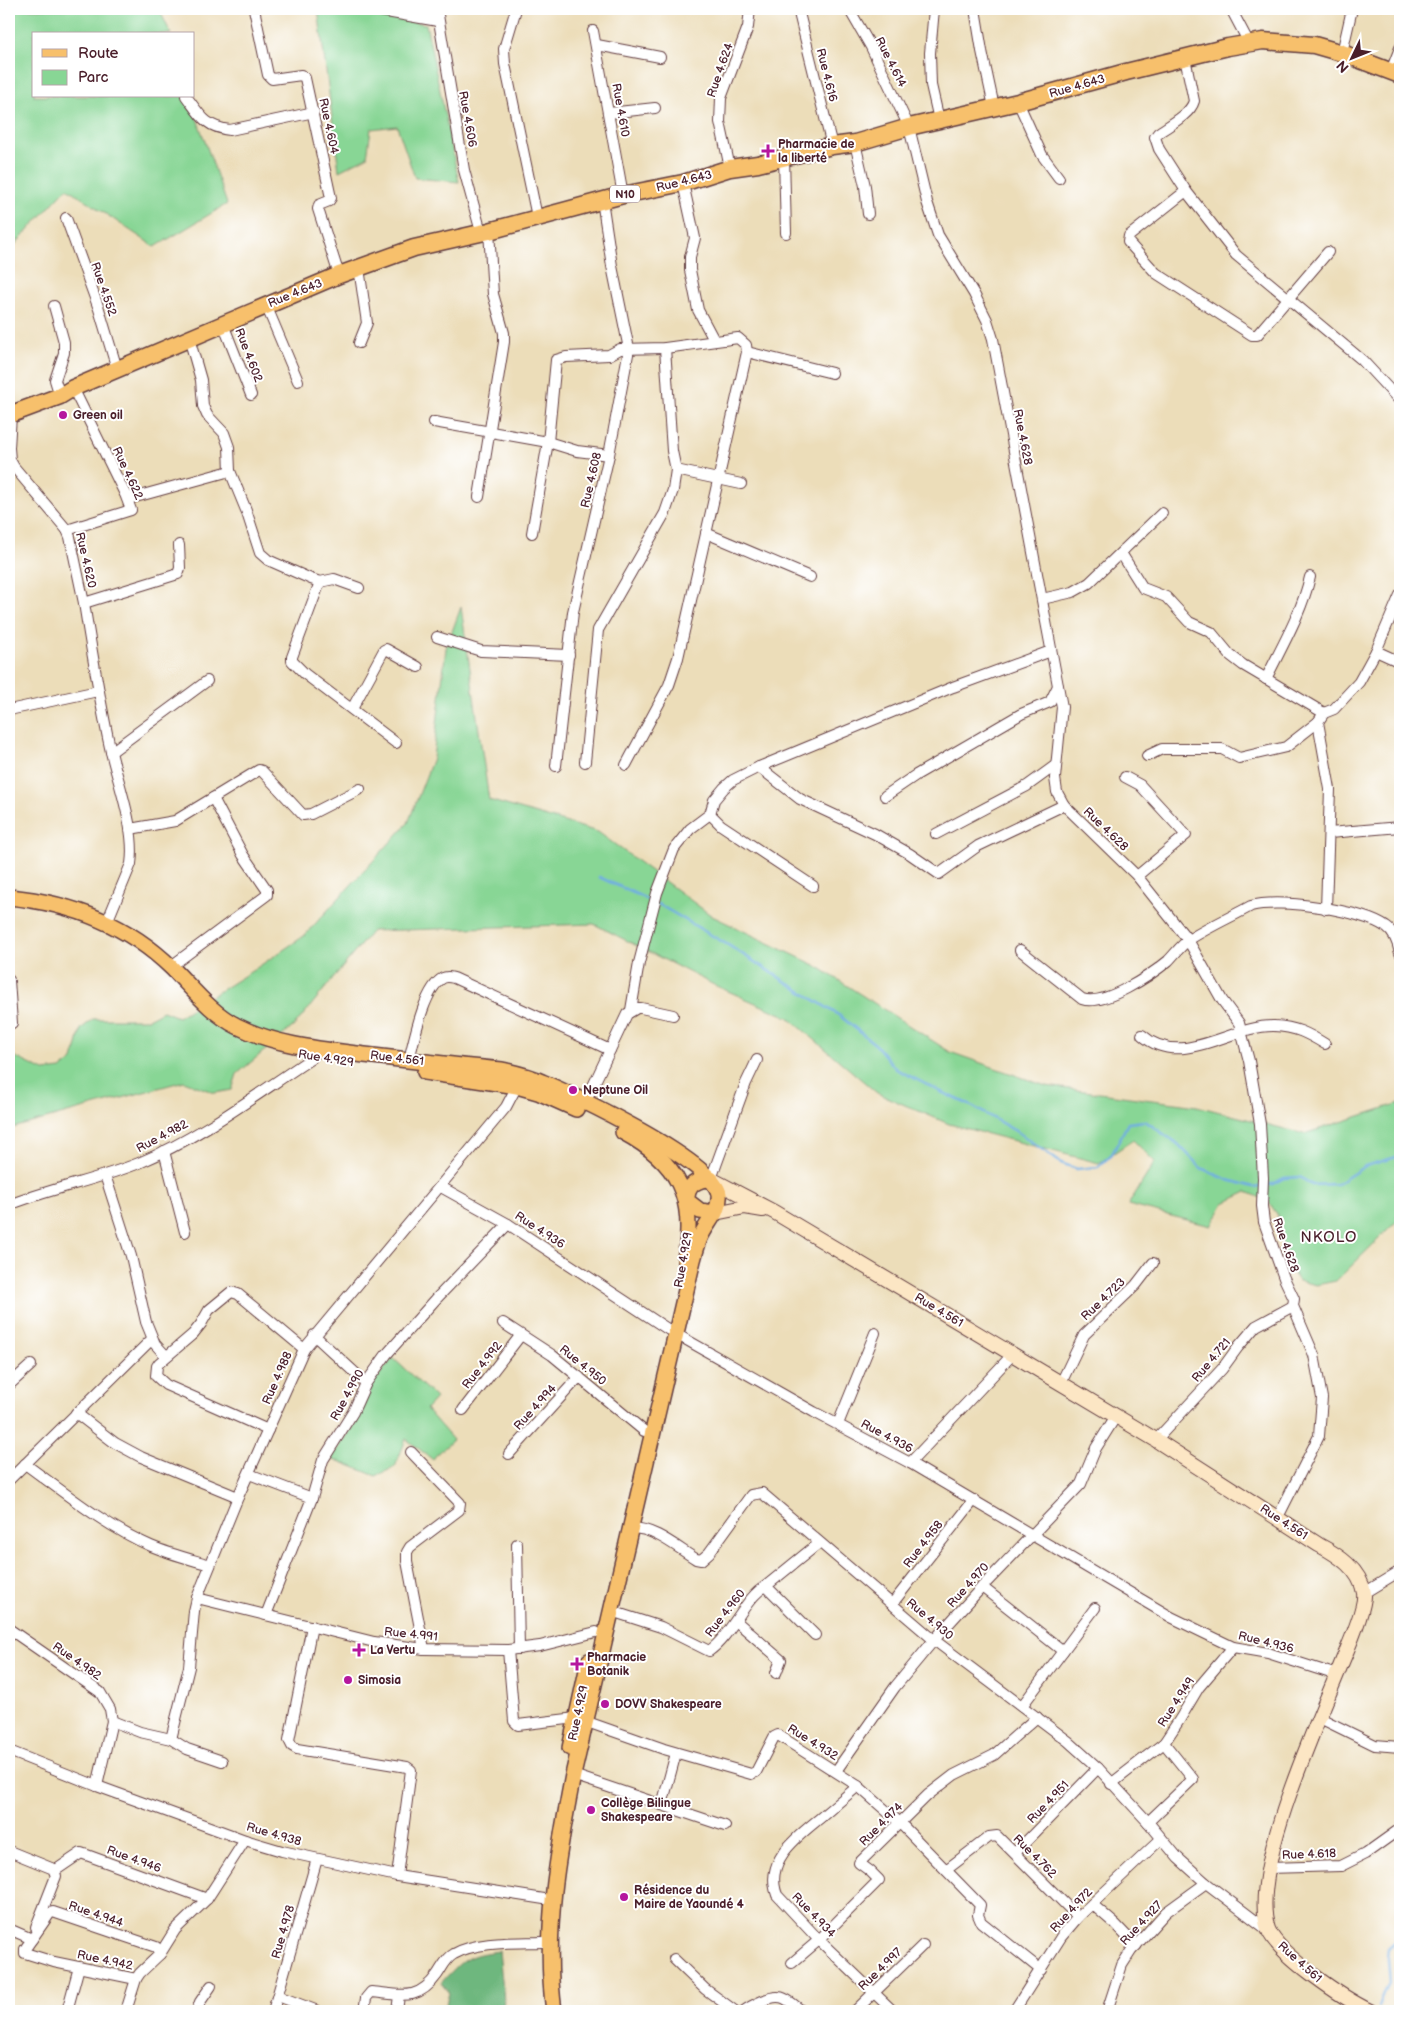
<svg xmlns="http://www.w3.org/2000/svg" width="1409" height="2020" viewBox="0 0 1409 2020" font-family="'Balsamiq Sans',sans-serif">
  <rect width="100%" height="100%" fill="#fff"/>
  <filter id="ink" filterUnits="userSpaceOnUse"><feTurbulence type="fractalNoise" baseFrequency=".02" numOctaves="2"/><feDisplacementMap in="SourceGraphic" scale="10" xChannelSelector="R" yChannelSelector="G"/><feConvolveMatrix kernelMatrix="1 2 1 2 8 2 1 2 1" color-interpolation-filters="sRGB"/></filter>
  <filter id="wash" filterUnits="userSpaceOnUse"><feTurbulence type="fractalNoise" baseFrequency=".0096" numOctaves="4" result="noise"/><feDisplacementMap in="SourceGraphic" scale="20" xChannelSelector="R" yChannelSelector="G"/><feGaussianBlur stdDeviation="1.12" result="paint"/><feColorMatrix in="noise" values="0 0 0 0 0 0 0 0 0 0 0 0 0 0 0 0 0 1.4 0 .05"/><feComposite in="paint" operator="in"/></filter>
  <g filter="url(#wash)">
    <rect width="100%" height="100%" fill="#ecddb9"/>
    <g fill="#88d695" stroke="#697a60">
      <polygon points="9,9 159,9 171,34 34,34 34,96 189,96 227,204 155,247 67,188 9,251"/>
      <polygon points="318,9 347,9 426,24 459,182 415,178 397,126 371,129 367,157 339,171"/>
      <polygon points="461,607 489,800 598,832 712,916 815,965 950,1052 1046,1086 1197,1106 1304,1134 1400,1103 1400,1218 1336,1281 1316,1285 1299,1281 1284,1260 1277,1214 1268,1201 1247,1192 1224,1203 1211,1226 1128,1205 1155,1162 1133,1140 1099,1163 949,1124 877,1093 788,1017 714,985 594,924 372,931 295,1025 237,1074 232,1090 215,1093 184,1081 9,1129 9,1054 44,1071 61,1069 73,1060 81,1029 93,1019 148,1019 163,1011 178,1017 255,969 304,936 408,823 433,758 446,648"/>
      <polygon points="393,1358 436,1398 426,1409 453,1440 432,1459 406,1439 395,1467 376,1476 331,1458 356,1423 366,1391"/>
    </g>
    <path fill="#6eb77e" stroke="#5c6b54" d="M499,1951L504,2000L502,2011H448L446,2004L449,1993L441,1983C463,1959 466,1955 499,1951Z"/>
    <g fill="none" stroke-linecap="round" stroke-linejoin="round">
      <g stroke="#71ade2" stroke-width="2.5">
        <polyline points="599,877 653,902"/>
        <polyline points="658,904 728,945 840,1016 876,1045 896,1069 939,1091 970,1105 1019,1133 1061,1163 1077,1169 1098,1167 1112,1154 1128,1123 1145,1121 1178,1144 1201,1168 1228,1180 1254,1187 1260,1186"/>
        <polyline points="1266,1185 1273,1184 1284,1178 1300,1177 1312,1185 1337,1184 1365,1166 1400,1156"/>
        <polyline points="1379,2007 1389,1982 1387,1959 1388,1948 1400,1937"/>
      </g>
    </g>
  </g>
  <g filter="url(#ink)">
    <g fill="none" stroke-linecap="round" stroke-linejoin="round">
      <g stroke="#623c40" stroke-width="12">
        <g id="minor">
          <polyline points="254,9 268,75 272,79 301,75 305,78 331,198 329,201 319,205 318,209 339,275"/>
          <polyline points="369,9 438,21"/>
          <polyline points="437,9 464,170 481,232"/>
          <polyline points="516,9 504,49 505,64 537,217"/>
          <polyline points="798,9 832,146"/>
          <polyline points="849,9 871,47 909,127 927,202 938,235 974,294 987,320 993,339 1062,707 1055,778 1057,792 1064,805 1137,876 1188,940 1222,1000 1239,1023 1249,1061 1260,1124 1263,1178 1262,1206 1264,1222 1284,1278 1294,1299 1293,1306 1314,1355 1322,1398 1319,1436 1278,1517"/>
          <polyline points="934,9 930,53 931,85 939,120"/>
          <polyline points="975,9 982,51 994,107"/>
          <polyline points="1231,9 1249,43"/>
          <polyline points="593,31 623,195"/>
          <polyline points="597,45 660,57"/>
          <polyline points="1342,53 1352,9"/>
          <path d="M1185,58L1194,101C1190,115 1169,125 1158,133L1155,137L1159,149L1186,191L1236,255L1362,360L1400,401"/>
          <polyline points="1391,71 1400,48"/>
          <path d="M186,96C200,115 205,127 230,130L314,112"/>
          <polyline points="1018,102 1042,155 1059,178"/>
          <polyline points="609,113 655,108"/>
          <polyline points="855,143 865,186 868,214"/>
          <polyline points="784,157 786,233"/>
          <polyline points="730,168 720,122 721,98 748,27 750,9"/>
          <polyline points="683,183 695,238 690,257 690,270 698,310 714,340"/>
          <polyline points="1186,191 1129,236 1128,242 1156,273 1252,335 1257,335 1328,252"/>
          <polyline points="66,218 99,309 117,369"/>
          <polyline points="359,268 367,323 359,343"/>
          <polyline points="266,305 298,381"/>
          <polyline points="54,306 64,342 64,353 55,380 60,396"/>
          <polyline points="223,324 251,395"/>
          <polyline points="189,338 201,380 203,406 207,415 224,433 229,447 230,471 246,510 260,553 268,560 311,579 320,582 334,579 359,588"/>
          <polyline points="747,352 832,373"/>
          <polyline points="11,415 9,448 10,460 14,467 67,530 70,537 84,603 178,574 180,568 179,545"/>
          <polyline points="434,422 548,442 577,451 609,455"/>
          <polyline points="676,470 741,484"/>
          <polyline points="125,494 132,498 230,471"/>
          <polyline points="479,497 504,342 504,333 493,294 489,231"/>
          <polyline points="67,530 131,510 125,494 73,388"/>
          <polyline points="532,533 548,442 556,360 566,357 609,355 620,349 665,348 738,338 746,345 747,352 678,658 669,685 626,765"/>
          <polyline points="706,533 810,577"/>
          <polyline points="1121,553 1143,588 1166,597 1189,622 1211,632 1230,655 1243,665 1324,713"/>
          <polyline points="320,582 292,657 292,661 305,674 396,743"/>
          <polyline points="1042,599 1073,592 1089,583 1162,513"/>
          <path d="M84,603C92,653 100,703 111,752C119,786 136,830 131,864L107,922"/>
          <polyline points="437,637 481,651 569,655"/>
          <polyline points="1376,651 1400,662"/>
          <path d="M1266,679C1282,646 1302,612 1310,577"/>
          <polyline points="352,709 384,650 386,649 418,667"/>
          <polyline points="9,710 98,691"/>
          <polyline points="111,752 207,681"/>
          <polyline points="1147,756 1162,749 1222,749 1239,758 1286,747 1318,722"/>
          <polyline points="585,762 598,630 665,513 673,490 676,470 672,451 665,348"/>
          <polyline points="556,766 573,612 609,455 629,349 612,266 602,200"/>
          <polyline points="759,767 800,799 875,834 910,854 939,874 978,846 1064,805"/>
          <polyline points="1125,777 1140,785 1186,835 1137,876"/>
          <polyline points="885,796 916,775 1021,714 1050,702 1058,686"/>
          <polyline points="710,814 721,825 813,886"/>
          <polyline points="130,829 175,821 259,770 262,771 303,815 311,814 360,789"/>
          <polyline points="1329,833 1400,827"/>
          <polyline points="936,834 1027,786 1056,765"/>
          <polyline points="1326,909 1330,789 1318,722 1324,713 1334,709 1359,682 1376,651 1400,595"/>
          <path d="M1020,950L1082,999C1104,1007 1151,975 1168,961C1175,954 1181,945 1190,939C1209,927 1231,917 1251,906C1279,898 1362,910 1386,927C1395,933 1398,943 1400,953"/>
          <polyline points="170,967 267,895 267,890 243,855 213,798"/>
          <polyline points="9,980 12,1023"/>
          <polyline points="631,1010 639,963 657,893 674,849 690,829 710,814 714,800 724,788 733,780 759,767 953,687 1051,651"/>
          <path d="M1142,1035C1181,1070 1231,1025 1274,1026C1296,1027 1307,1033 1325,1044"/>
          <path d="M409,1060C414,1040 424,988 443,978C447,976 450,977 454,978L610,1050"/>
          <polyline points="585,1103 627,1014 637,1008 641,1008 673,1015"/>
          <polyline points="164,1151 185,1232"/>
          <polyline points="105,1175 131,1256 146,1322 155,1344 166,1356"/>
          <polyline points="711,1179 746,1083 757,1060"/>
          <polyline points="441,1187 508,1224 669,1330 814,1412 910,1463 1171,1617 1233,1647 1268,1653 1337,1675"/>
          <path d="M9,1205C52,1188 97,1180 139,1163C201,1137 257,1094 312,1058"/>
          <polyline points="503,1323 552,1355 644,1431"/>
          <polyline points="314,1335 366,1383"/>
          <polyline points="1061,1383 1084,1335 1136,1285 1153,1263"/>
          <polyline points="9,1385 31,1365"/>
          <polyline points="463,1410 520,1336"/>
          <polyline points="76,1413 115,1443 141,1457 238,1497"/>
          <polyline points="838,1424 875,1333"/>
          <polyline points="268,1430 166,1385 156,1376 157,1366 159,1363 193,1334 201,1324 209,1310 231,1292 238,1294 304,1349"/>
          <polyline points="1156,1440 1222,1369 1238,1347 1256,1326 1293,1306"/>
          <polyline points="411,1452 460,1503 459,1510 410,1547 407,1552 407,1561 424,1649"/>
          <polyline points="509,1454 579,1377"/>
          <polyline points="910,1463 1013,1354"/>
          <path d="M25,1464C65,1493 105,1526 151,1546C170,1554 190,1559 210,1565"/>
          <polyline points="249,1474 312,1498"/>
          <polyline points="9,1480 152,1339"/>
          <path d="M631,1528C655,1528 676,1547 696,1559L701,1560L709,1553L751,1495L762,1493L934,1640L1068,1741L1098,1768L1148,1822L1178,1858L1206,1883"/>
          <polyline points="517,1544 519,1649"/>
          <polyline points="766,1586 815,1635"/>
          <polyline points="982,1587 1063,1651"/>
          <polyline points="1364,1593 1400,1571"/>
          <polyline points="197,1598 374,1642 424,1649 508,1650 540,1646 596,1632"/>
          <polyline points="892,1604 974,1500"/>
          <path d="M611,1611L661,1627L709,1651C731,1636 745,1597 766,1586L819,1543"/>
          <polyline points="266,1615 312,1498 323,1460 353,1412 366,1383 386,1355 436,1299 508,1224"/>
          <polyline points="736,1621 781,1660 776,1673"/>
          <polyline points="312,1626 289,1740 292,1746 297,1749 407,1767 411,1770 397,1876"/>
          <polyline points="9,1629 100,1692 110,1709 112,1721 97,1786"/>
          <polyline points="508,1650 514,1721 518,1725 576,1718 664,1749 751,1774 756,1772 774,1737 778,1735 858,1786 899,1822 980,1905 978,1915 981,1922 1041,1970"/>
          <polyline points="1022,1706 1095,1608"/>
          <polyline points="1320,1718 1375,1745 1400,1747"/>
          <polyline points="112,1721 140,1732 171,1739 187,1749 222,1761"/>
          <polyline points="171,1739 189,1667 194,1611 197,1598 238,1497 304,1349 506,1107 517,1086"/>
          <polyline points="9,1751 97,1786 245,1840 282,1851 397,1876 544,1899"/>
          <polyline points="676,1753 662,1805 725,1826"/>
          <polyline points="836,1771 895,1687 934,1640 982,1587 1081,1484 1096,1448 1116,1416"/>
          <polyline points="573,1775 662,1805"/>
          <polyline points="1111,1784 1164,1743 1180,1719 1199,1687 1233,1647"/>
          <path d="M858,1786C845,1797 832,1808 819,1819C797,1837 764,1861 777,1895L819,1940L893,2011"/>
          <polyline points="1148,1822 1193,1779 1164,1743"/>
          <polyline points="9,1851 56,1870 54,1871 56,1876 36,1927"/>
          <polyline points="1015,1853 1098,1768"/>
          <polyline points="1268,1868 1341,1866 1365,1854 1400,1829"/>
          <polyline points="56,1870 81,1853 84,1854 207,1899"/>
          <polyline points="946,1870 989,1837 997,1836 1078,1917"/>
          <polyline points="1092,1904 1115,1924 1136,1946"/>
          <polyline points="9,1929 32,1939 25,1949 25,1953 54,1962 136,1979 140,1973 160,1954 175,1930 207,1899 245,1840"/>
          <polyline points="32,1939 50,1913 53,1912 156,1947 160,1954"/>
          <polyline points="674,1959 705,1989 735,2011"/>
          <polyline points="792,1963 819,1940 879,1880 870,1871 859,1863 928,1795 954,1775 994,1755 1037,1717"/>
          <polyline points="278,1996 318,2011"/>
          <polyline points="67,2011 79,1967"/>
          <polyline points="126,2011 136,1979"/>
          <polyline points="197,2011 200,2002 211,1986"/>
          <polyline points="273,2011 317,1859"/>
          <path d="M364,2011L366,1998L371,1992C399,1994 417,2003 437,1975C442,1968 446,1958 454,1954C476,1941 517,1943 542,1942"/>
          <polyline points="397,2011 399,1996"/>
          <path d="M744,2011C749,2007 755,2004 762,2001C782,1992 786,1999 802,2011"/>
          <polyline points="855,2011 923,1945"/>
          <polyline points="1014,2011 1061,1937 1078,1917 1161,1839"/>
          <polyline points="1107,2011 1122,1965 1131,1951 1166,1912 1206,1883 1269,1931"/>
        </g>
      </g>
      <g stroke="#623c40" stroke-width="16">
        <g id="secondary">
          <path d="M711,1179L774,1212L1156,1440L1319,1545C1338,1555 1360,1569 1364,1593C1366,1606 1348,1648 1342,1662C1319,1720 1248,1871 1268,1929C1278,1955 1345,1999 1370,2011"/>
          <polyline points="715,1213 745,1207 763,1210"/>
        </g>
      </g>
      <g stroke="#623c40" stroke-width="18">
        <g id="primary">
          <path d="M9,897C71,903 127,924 172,968C192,988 211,1013 237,1026C279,1047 327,1050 373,1056C416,1061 459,1066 502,1070C515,1073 529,1076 542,1082C574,1095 714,1162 719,1194C721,1211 706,1223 700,1238C697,1245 695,1253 693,1260L573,1775C558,1852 543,1933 554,2011"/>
          <polyline points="425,1072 517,1086 538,1092 576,1109"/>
          <path d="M623,1132C679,1162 696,1198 685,1259"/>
          <path d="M711,1179C697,1179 686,1185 687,1201L700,1211L715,1213"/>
          <polyline points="570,1748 589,1661"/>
        </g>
      </g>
      <g stroke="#623c40" stroke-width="19">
        <polyline id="trunk" points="9,415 60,396 73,388 339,275 414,248 489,231 623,195 683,183 730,168 758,164 832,146 855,143 909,127 1018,102 1126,72 1228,47 1263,41 1314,45 1342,53 1400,75"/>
      </g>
      <use href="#minor" stroke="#fff" stroke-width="10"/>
      <use href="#secondary" stroke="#fce6c4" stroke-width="14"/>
      <use href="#primary" stroke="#f7c06c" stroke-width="15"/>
      <use href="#trunk" stroke="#f7c06c" stroke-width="16"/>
    </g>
  </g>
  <g fill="#b5179e" stroke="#fff" stroke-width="2">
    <path d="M765.5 143.5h5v5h5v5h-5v5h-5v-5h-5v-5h5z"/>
    <circle cx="63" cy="415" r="5"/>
    <circle cx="573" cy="1090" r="5"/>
    <path d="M356.5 1642.5h5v5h5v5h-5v5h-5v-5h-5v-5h5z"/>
    <path d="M574.5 1656.5h5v5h5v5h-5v5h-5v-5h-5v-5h5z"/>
    <circle cx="348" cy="1680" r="5"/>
    <circle cx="605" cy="1704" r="5"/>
    <circle cx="591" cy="1810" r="5"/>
    <circle cx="624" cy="1897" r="5"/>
  </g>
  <g text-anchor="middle" stroke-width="4" stroke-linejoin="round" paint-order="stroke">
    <rect fill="#fff" stroke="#80626b" stroke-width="1" x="610" y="185.5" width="30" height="17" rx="4"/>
    <g font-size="11" font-weight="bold" fill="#4a1f2b">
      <text x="625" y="198">N10</text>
    </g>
    <g font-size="12" fill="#4a1f2b" stroke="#fff">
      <text transform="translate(891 62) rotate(63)" y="4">Rue 4.614</text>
      <text transform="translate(720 70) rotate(-71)" y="4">Rue 4.624</text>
      <text transform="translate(827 75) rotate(76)" y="4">Rue 4.616</text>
      <text transform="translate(1077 86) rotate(-16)" y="4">Rue 4.643</text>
      <text transform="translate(621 110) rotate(80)" y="4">Rue 4.610</text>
      <text transform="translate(468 119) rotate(80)" y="4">Rue 4.606</text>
      <text transform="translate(329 126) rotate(78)" y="4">Rue 4.604</text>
      <text transform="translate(684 181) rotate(-14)" y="4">Rue 4.643</text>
      <text transform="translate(104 289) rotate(71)" y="4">Rue 4.552</text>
      <text transform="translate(295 293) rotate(-22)" y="4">Rue 4.643</text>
      <text transform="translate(249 355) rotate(69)" y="4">Rue 4.602</text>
      <text transform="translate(1023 437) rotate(79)" y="4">Rue 4.628</text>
      <text transform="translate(128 473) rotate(65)" y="4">Rue 4.622</text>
      <text transform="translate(591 480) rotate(-77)" y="4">Rue 4.608</text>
      <text transform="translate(86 560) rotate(77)" y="4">Rue 4.620</text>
      <text transform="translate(1106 829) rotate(44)" y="4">Rue 4.628</text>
      <text transform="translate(326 1058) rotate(9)" y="4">Rue 4.929</text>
      <text transform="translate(397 1058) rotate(7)" y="4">Rue 4.561</text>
      <text transform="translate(162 1136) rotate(-28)" y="4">Rue 4.982</text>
      <text transform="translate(540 1230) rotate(33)" y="4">Rue 4.936</text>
      <text transform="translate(1286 1245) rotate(71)" y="4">Rue 4.628</text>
      <text transform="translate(683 1260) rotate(-80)" y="4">Rue 4.929</text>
      <text transform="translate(1103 1299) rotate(-44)" y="4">Rue 4.723</text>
      <text transform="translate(939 1310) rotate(31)" y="4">Rue 4.561</text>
      <text transform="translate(1211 1360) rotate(-50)" y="4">Rue 4.721</text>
      <text transform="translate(482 1365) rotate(-52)" y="4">Rue 4.992</text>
      <text transform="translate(583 1365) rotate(39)" y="4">Rue 4.950</text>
      <text transform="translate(277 1378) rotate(-66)" y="4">Rue 4.988</text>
      <text transform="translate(347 1395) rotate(-61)" y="4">Rue 4.990</text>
      <text transform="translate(535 1407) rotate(-48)" y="4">Rue 4.994</text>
      <text transform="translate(887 1436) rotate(28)" y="4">Rue 4.936</text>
      <text transform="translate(1284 1522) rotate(33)" y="4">Rue 4.561</text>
      <text transform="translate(923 1544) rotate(-52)" y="4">Rue 4.958</text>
      <text transform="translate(968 1585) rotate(-48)" y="4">Rue 4.970</text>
      <text transform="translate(725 1613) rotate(-52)" y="4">Rue 4.960</text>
      <text transform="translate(930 1619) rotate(40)" y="4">Rue 4.930</text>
      <text transform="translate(411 1634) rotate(6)" y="4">Rue 4.991</text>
      <text transform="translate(1266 1642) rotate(14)" y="4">Rue 4.936</text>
      <text transform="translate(77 1661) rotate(35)" y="4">Rue 4.982</text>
      <text transform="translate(1176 1702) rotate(-57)" y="4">Rue 4.949</text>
      <text transform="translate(578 1713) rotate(-78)" y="4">Rue 4.929</text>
      <text transform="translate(813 1742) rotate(32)" y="4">Rue 4.932</text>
      <text transform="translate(1048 1802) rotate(-46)" y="4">Rue 4.951</text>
      <text transform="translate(881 1824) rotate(-45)" y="4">Rue 4.974</text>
      <text transform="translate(274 1834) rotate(16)" y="4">Rue 4.938</text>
      <text transform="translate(1309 1854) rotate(-2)" y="4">Rue 4.618</text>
      <text transform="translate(1035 1856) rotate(45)" y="4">Rue 4.762</text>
      <text transform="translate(134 1859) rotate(20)" y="4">Rue 4.946</text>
      <text transform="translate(1071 1910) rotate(-47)" y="4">Rue 4.972</text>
      <text transform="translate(96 1914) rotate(19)" y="4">Rue 4.944</text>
      <text transform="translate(814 1915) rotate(46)" y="4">Rue 4.934</text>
      <text transform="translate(1141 1923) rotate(-47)" y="4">Rue 4.927</text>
      <text transform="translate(283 1932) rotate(-74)" y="4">Rue 4.978</text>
      <text transform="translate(105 1960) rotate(12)" y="4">Rue 4.942</text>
      <text transform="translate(1300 1962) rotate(42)" y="4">Rue 4.561</text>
      <text transform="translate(880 1969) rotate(-44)" y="4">Rue 4.997</text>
    </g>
    <g font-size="12" font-weight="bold" fill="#4a1f2b" stroke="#fff" text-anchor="start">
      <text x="778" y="148">Pharmacie de<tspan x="778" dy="14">la liberté</tspan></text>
      <text x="73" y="419">Green oil</text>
      <text x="583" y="1094">Neptune Oil</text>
      <text x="370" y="1654">La Vertu</text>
      <text x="587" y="1661">Pharmacie<tspan x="587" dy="14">Botanik</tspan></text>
      <text x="358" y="1684">Simosia</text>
      <text x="615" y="1708">DOVV Shakespeare</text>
      <text x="601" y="1807">Collège Bilingue<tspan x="601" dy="14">Shakespeare</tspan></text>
      <text x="634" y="1894">Résidence du<tspan x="634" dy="14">Maire de Yaoundé 4</tspan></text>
    </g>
    <g font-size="15" letter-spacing="1" fill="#4a1f2b" stroke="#fff">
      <text x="1329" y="1242">NKOLO</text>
    </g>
  </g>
  <rect width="1409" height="2020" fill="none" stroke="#fff" stroke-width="30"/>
  <rect x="32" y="32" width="162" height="65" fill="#ffffff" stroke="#b7a5aa"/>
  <rect x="42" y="49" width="25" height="8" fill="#f7c06c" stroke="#b7a5aa"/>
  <text x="78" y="58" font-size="15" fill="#4a1f2b">Route</text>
  <rect x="42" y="70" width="25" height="15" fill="#88d695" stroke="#b7a5aa"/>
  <text x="78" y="82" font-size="15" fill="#4a1f2b">Parc</text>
  <g transform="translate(1352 58) rotate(227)" stroke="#ffffff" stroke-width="4" paint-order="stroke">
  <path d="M0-4L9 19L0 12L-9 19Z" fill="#4a1f2b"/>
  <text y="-8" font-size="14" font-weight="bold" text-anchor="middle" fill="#4a1f2b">N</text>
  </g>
</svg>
